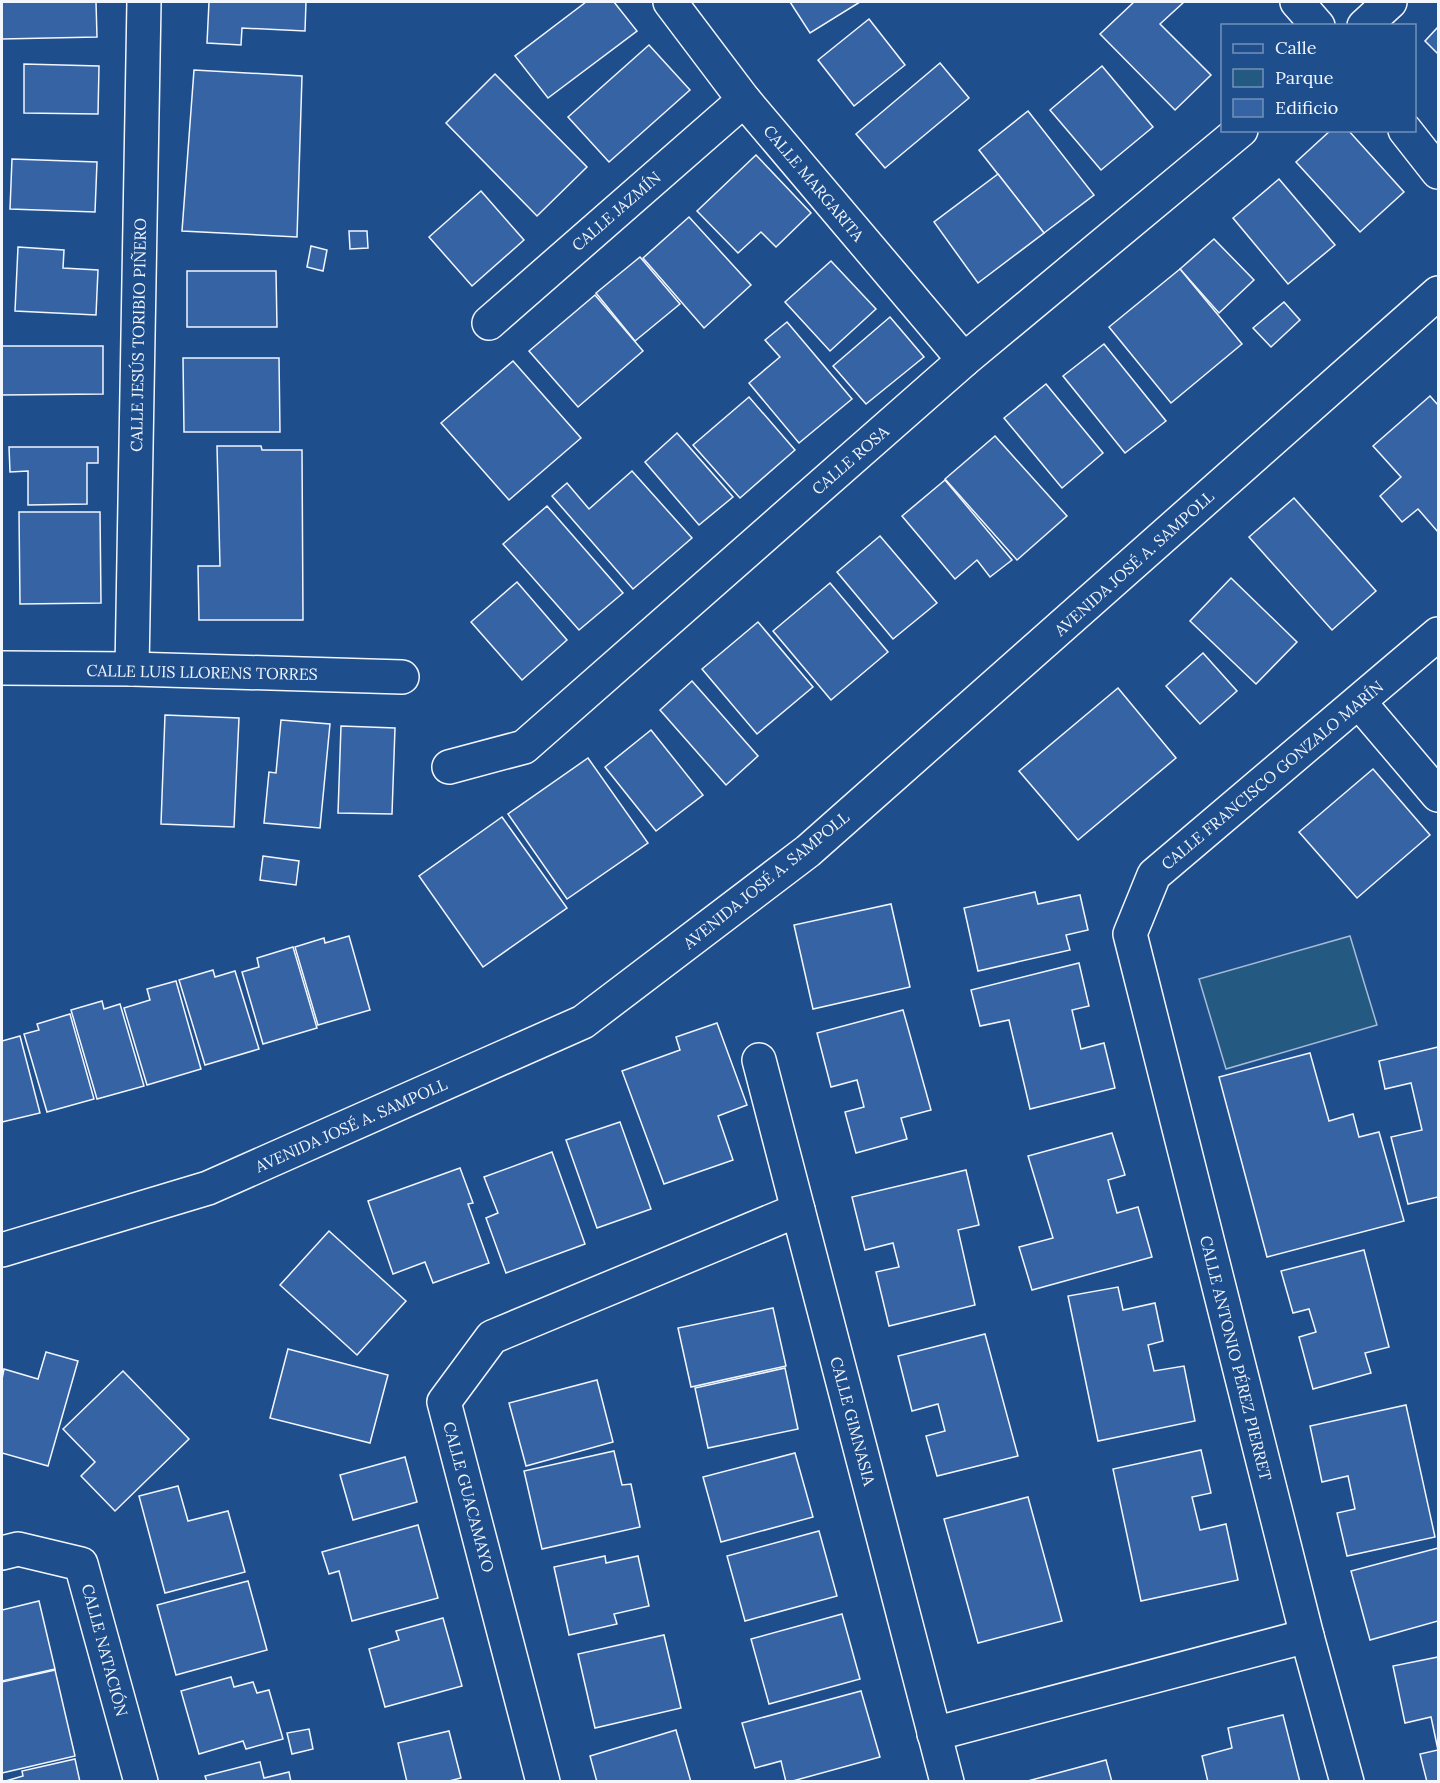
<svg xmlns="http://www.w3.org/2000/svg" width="1440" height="1783" viewBox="0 0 1440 1783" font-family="Lora,serif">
  <rect width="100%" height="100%" fill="#1f4e8c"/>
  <polygon fill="#245a82" stroke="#a8bbd7" stroke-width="1.5" points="1350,936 1377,1025 1226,1069 1199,979"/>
  <g fill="#3563a3" stroke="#f2f6ff" stroke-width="1.5">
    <polygon points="2,2 96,2 97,37 2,39"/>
    <polygon points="209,2 306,2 305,31 242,28 241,45 207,43"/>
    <polygon points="586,2 614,2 637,31 548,98 515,56"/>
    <polygon points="790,2 860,2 810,33"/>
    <polygon points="1134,2 1184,2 1160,24 1211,75 1175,110 1100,34"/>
    <polygon points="869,19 905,65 854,106 818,60"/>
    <polygon points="1438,27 1438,54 1425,41"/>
    <polygon points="649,45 690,90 609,162 568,117"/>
    <polygon points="940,63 969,98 885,168 856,134"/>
    <polygon points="24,64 99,66 98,114 24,113"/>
    <polygon points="1102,66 1153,127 1101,170 1050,110"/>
    <polygon points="194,70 302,76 297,237 182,231"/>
    <polygon points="495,74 587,167 537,216 446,123"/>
    <polygon points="1028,111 1094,195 1044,233 979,150"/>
    <polygon points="1331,130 1348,130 1404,192 1360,232 1296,162"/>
    <polygon points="756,155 811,213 776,247 761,232 738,253 697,211"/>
    <polygon points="12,159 97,162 95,212 10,209"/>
    <polygon points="998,174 1044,233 978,283 934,222"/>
    <polygon points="1279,179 1335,245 1288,284 1233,218"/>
    <polygon points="481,191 524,240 472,286 429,237"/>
    <polygon points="689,217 751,285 704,328 643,258"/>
    <polygon points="349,231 367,231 368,248 350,249"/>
    <polygon points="1214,239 1254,280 1219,313 1180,269"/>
    <polygon points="311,246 327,250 323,271 307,267"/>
    <polygon points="18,247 64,250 63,268 98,270 96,315 15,311"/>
    <polygon points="640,257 680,304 635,341 596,293"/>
    <polygon points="831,261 876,309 830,351 785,302"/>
    <polygon points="1180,269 1242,344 1171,403 1109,327"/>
    <polygon points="187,271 276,271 277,327 187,327"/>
    <polygon points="595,295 643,351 578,407 529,351"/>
    <polygon points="1284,302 1300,320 1271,347 1253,328"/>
    <polygon points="890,317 924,357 866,404 833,366"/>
    <polygon points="787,322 852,399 799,443 749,383 780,357 765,340"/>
    <polygon points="1104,344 1166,421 1125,453 1063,376"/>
    <polygon points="2,346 103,346 103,394 2,395"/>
    <polygon points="183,358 279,358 280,432 184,432"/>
    <polygon points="513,361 581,438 509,500 441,423"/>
    <polygon points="1046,384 1103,453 1062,488 1004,418"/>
    <polygon points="1430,396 1438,405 1438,532 1418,509 1402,522 1380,496 1401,477 1373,446"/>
    <polygon points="749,397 795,450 740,498 693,445"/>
    <polygon points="677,433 733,497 699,525 645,462"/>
    <polygon points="995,436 1067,516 1017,560 945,479"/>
    <polygon points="217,446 261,446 262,450 302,450 303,620 199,620 198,566 220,566"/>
    <polygon points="9,447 98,447 98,463 87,463 87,504 28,505 28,471 10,472"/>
    <polygon points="632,471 692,538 633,589 552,496 567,483 589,509"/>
    <polygon points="945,480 1012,560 990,577 977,560 955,579 902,516"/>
    <polygon points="1294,498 1376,591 1332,630 1249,537"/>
    <polygon points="547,506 623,593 579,630 503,544"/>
    <polygon points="19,512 100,512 101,603 20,604"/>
    <polygon points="880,536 937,603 893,639 837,572"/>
    <polygon points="1231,578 1297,642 1256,684 1190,621"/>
    <polygon points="517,582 567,640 522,680 471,622"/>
    <polygon points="830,583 888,652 831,700 773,631"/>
    <polygon points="758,622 813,687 757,734 702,669"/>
    <polygon points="1203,653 1237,691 1200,724 1166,686"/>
    <polygon points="692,681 758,756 726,785 660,710"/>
    <polygon points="1118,688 1176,758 1078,840 1019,771"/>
    <polygon points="165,715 239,718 234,827 161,824"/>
    <polygon points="281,720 330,724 320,828 264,823 269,772 276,773"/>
    <polygon points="341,726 395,728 392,814 338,813"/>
    <polygon points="651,730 703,795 656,831 605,767"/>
    <polygon points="588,758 648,843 567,899 508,814"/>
    <polygon points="1373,769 1430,835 1357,898 1299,832"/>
    <polygon points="502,817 567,908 483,967 419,876"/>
    <polygon points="263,856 299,861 296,885 260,880"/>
    <polygon points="1035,892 1038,904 1080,895 1088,930 1066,935 1070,950 978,971 964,908"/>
    <polygon points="891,904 910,987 813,1009 794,925"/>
    <polygon points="349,936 370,1010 318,1025 295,947 324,938 325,943"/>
    <polygon points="293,947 317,1028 263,1044 242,972 259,967 257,958"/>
    <polygon points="1079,963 1089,1006 1072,1010 1081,1049 1104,1043 1115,1088 1030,1109 1009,1020 980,1026 971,990"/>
    <polygon points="213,970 215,977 235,971 259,1049 205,1065 179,980"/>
    <polygon points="176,981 201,1069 147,1085 124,1008 150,1000 147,989"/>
    <polygon points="102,1001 104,1009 120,1004 144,1086 97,1099 71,1010"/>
    <polygon points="903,1010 931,1110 901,1118 907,1139 856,1153 845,1112 864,1107 857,1080 831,1087 817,1033"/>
    <polygon points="70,1014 94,1099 47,1112 24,1034 39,1030 37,1024"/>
    <polygon points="717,1023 747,1105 718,1116 733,1160 664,1184 622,1071 680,1050 676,1037"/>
    <polygon points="20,1036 40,1113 2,1122 2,1041"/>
    <polygon points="1438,1047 1438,1197 1408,1204 1391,1137 1422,1130 1411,1083 1385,1089 1379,1061"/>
    <polygon points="1310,1053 1329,1121 1353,1114 1359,1137 1379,1132 1404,1221 1267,1257 1219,1077"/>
    <polygon points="620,1122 651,1209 597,1228 566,1140"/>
    <polygon points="1112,1133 1125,1175 1108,1180 1117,1213 1138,1207 1152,1257 1032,1290 1019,1247 1053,1238 1028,1156"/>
    <polygon points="552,1152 585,1244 506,1273 486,1218 498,1213 484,1177"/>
    <polygon points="460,1168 473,1203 468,1204 489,1263 433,1283 425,1262 393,1274 368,1201"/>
    <polygon points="966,1170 979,1225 958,1230 975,1305 889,1326 876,1272 899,1267 893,1243 865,1250 852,1197"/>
    <polygon points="329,1231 406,1301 357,1355 280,1285"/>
    <polygon points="1364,1250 1389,1347 1365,1353 1371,1373 1313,1389 1299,1337 1316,1332 1309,1309 1293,1313 1281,1271"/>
    <polygon points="1118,1287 1123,1310 1155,1303 1163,1341 1148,1345 1154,1371 1184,1366 1195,1421 1098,1441 1068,1296"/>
    <polygon points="773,1308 786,1366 691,1387 678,1328"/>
    <polygon points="985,1334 1018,1456 937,1476 926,1436 945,1431 938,1404 912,1411 898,1356"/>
    <polygon points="288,1349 388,1375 370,1443 270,1418"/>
    <polygon points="46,1352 78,1361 48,1466 2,1453 2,1379 4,1369 38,1379"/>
    <polygon points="785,1368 798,1429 708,1448 695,1388"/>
    <polygon points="123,1371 189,1439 115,1511 81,1476 95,1462 63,1429"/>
    <polygon points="597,1380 613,1442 526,1466 509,1403"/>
    <polygon points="1406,1405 1435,1537 1347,1556 1337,1513 1355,1509 1348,1476 1322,1482 1310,1426"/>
    <polygon points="1201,1450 1211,1493 1192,1497 1200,1530 1226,1524 1238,1580 1141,1601 1113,1469"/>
    <polygon points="614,1451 622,1485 631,1484 640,1527 542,1549 524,1471"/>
    <polygon points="795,1453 813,1517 721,1542 703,1477"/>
    <polygon points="405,1457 417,1502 353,1520 340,1475"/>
    <polygon points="178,1486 188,1521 228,1511 245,1572 165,1593 139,1496"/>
    <polygon points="1028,1497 1062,1621 978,1643 944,1519"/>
    <polygon points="418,1525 438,1598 352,1621 339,1571 329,1574 322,1552"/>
    <polygon points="819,1531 837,1596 745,1621 727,1556"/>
    <polygon points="1438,1548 1438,1621 1370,1640 1351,1571"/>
    <polygon points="605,1556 606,1563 638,1556 649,1606 614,1614 617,1624 569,1635 554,1567"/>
    <polygon points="248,1581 267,1650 176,1675 157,1605"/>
    <polygon points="39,1601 55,1669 2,1681 2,1610"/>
    <polygon points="842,1614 860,1679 769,1704 751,1639"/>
    <polygon points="443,1618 462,1686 385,1707 369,1649 399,1640 396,1631"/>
    <polygon points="664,1635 681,1708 595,1728 578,1654"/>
    <polygon points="1438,1657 1438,1782 1427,1782 1420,1754 1438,1750 1431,1717 1405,1723 1393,1666"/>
    <polygon points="55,1670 75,1756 2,1773 2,1682"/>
    <polygon points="231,1677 234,1687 253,1682 257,1693 269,1690 283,1739 246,1749 243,1741 199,1754 181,1691"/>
    <polygon points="861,1691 880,1757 789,1782 786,1782 781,1761 755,1768 742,1723"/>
    <polygon points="1283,1715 1300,1782 1208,1782 1202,1756 1232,1748 1228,1728"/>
    <polygon points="309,1729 313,1749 292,1754 287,1733"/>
    <polygon points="676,1730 691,1782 597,1782 590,1756"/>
    <polygon points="449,1731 461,1778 445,1782 407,1782 398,1743"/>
    <polygon points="75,1759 80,1782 2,1782 23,1776 22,1771"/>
    <polygon points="1106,1760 1112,1782 1024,1782"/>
    <polygon points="260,1762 264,1778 289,1772 291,1782 207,1782 205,1776"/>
  </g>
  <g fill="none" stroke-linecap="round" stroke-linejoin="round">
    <g stroke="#f2f6ff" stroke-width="36">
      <g id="minor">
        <polyline points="670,2 744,100 964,360"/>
        <polyline points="1297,2 1318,26"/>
        <polyline points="1364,26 1390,2"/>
        <polyline points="1405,130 1438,172"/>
        <polyline points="489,323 744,100"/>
        <polyline points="2,668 132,669 402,677"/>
        <polyline points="132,669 144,2"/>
        <polyline points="1359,702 1438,795"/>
        <polyline points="449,767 524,747 964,360 1241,130"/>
        <polyline points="759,1060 947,1782"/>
        <polyline points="2,1250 208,1188 583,1022 808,851 1438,293"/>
        <polyline points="2,1553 18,1549 81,1564 141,1782"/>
        <polyline points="934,1734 1307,1636"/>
        <polyline points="543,1782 444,1402 492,1337 798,1210"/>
        <polyline points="1347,1782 1307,1636 1130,934 1154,875 1438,634"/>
      </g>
    </g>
    <use href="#minor" stroke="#1f4e8c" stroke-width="33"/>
  </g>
  <g text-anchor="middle" stroke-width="4.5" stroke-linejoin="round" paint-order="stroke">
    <g font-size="16" fill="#f2f6ff" stroke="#1f4e8c">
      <text transform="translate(814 183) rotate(50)" y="6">CALLE MARGARITA</text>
      <text transform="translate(616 211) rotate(-41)" y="6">CALLE JAZMÍN</text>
      <text transform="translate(138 335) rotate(-89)" y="6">CALLE JESÚS TORIBIO PIÑERO</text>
      <text transform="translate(850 460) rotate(-41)" y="6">CALLE ROSA</text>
      <text transform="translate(1134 563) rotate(-42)" y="6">AVENIDA JOSÉ A. SAMPOLL</text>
      <text transform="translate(202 672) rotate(1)" y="6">CALLE LUIS LLORENS TORRES</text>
      <text transform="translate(1272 775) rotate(-40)" y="6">CALLE FRANCISCO GONZALO MARÍN</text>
      <text transform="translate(766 880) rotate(-39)" y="6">AVENIDA JOSÉ A. SAMPOLL</text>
      <text transform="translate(351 1125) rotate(-24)" y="6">AVENIDA JOSÉ A. SAMPOLL</text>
      <text transform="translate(1236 1358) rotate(76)" y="6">CALLE ANTONIO PÉREZ PIERRET</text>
      <text transform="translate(853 1421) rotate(75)" y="6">CALLE GIMNASIA</text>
      <text transform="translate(469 1497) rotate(75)" y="6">CALLE GUACAMAYO</text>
      <text transform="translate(105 1650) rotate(75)" y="6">CALLE NATACIÓN</text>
    </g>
  </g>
  <rect width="1440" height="1783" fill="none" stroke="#f2f6ff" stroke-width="6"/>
  <rect x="1221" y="24" width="195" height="108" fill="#1f4e8c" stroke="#7391ba" stroke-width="1.5"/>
  <rect x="1233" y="44" width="30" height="9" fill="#1f4e8c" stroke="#7391ba" stroke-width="1.5"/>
  <text x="1275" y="54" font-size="18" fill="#f2f6ff">Calle</text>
  <rect x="1233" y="69" width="30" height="18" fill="#245a82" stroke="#7391ba" stroke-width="1.5"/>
  <text x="1275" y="84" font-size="18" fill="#f2f6ff">Parque</text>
  <rect x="1233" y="99" width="30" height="18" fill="#3563a3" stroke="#7391ba" stroke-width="1.5"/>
  <text x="1275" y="114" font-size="18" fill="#f2f6ff">Edificio</text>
</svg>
